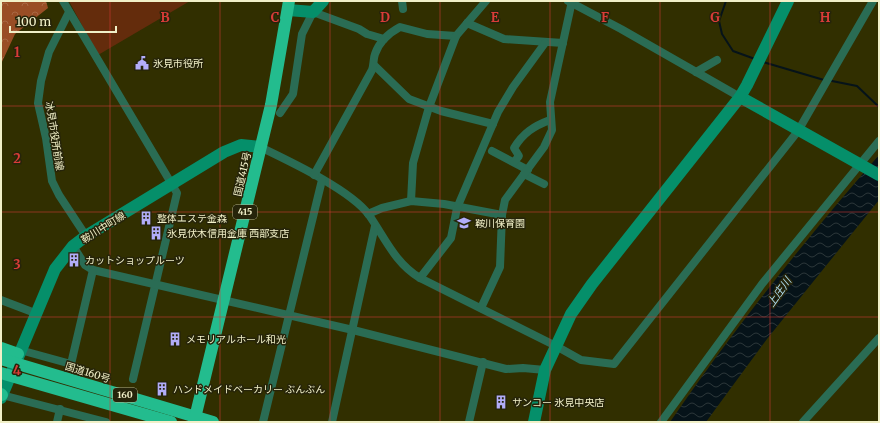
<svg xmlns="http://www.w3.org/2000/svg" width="880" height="423" viewBox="0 0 880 423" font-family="Merriweather,'Noto Sans JP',serif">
  <defs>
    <pattern id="forest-crowns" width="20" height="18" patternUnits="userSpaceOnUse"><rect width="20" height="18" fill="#994d25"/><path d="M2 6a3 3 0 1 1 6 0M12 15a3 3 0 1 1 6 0" fill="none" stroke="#a86743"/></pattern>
    <pattern id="water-waves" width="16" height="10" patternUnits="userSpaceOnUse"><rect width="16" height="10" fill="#061319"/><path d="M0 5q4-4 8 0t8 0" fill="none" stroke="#2b3639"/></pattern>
  </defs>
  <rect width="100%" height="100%" fill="#312f00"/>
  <polygon fill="#642c0c" points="69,1 190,1 98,55"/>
  <polygon fill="url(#forest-crowns)" points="1,1 46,1 48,8 15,34 1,64"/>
  <path fill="url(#water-waves)" d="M879,155V200L767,339L706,422H670C734,329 805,240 879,155Z"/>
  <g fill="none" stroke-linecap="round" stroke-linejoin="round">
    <g stroke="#061319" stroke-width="2">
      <polyline points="726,1 719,21 722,34 733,51 755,59"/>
      <polyline points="763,62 824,80"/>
      <polyline points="832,81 857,86 879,107"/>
    </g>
    <g stroke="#2a6c54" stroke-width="8">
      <polyline points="63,1 177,193 133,379"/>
      <polyline points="402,1 403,9"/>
      <polyline points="568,1 621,29 740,97"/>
      <polyline points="69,12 49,52 41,81 38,103 46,138 52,181 59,195 86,236"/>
      <polyline points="467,23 504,39 563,43"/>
      <polyline points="374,65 409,99 441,111 493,124"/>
      <polyline points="696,72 717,60"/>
      <polyline points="280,113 293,94 302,34 313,12 359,29 367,34 384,39"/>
      <path d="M260,147C289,161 351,190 369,215C385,238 395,263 420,278L556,346L581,360L614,364L798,131L873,1"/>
      <polyline points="492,151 528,170"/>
      <path d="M514,162L519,156L514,148C523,133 534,126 550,120"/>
      <polyline points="524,174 544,184"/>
      <path d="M314,175L372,70C374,65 373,59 375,54C379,42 389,33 400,27L427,34L456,36"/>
      <polyline points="411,201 413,163 429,107 456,36 486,1"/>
      <polyline points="368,214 382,208 411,201 444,204 502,215"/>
      <polyline points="73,246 85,265 93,270 353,330 506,369 523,368 545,370"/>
      <polyline points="420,278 451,238 457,208 498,112 513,87 545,43"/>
      <polyline points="1,300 35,313"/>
      <polyline points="481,308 500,267 502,215 505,200 544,147 552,130 550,102 572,1"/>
      <polyline points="20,350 71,364 93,270"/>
      <polyline points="2,395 106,422"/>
      <polyline points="57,422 60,409"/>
      <polyline points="263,422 322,180"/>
      <polyline points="332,422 375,226"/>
      <polyline points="469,422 483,362"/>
      <polyline points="661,422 762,284 879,141"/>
      <polyline points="803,422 879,338"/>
    </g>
    <g stroke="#058f6a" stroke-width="12">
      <polyline points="288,10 313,12 323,1"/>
      <polyline points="740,97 879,175"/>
      <polyline points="1,398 55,269 73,246 86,236 224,152 241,145 260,147"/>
      <polyline points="534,422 545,370 571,314 592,284 740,97 747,85 788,1"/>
    </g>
    <g stroke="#23bc8e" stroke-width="12">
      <polyline points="1,348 18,354"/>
      <polyline points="1,359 213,422"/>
      <polyline points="1,373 171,422"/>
      <polyline points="1,394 2,395"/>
      <polyline points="194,422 271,105 289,1"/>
    </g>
  </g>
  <path fill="none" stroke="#d93c38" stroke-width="1" stroke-opacity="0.55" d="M110,1V422M220,1V422M330,1V422M440,1V422M550,1V422M660,1V422M770,1V422M1,106H879M1,212H879M1,317H879"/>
  <defs>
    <g id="civic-bare" transform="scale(1.08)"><path d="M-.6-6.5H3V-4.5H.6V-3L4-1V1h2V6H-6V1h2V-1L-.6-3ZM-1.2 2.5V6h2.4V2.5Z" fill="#b2adf9" stroke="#26240a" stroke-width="2.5" paint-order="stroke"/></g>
    <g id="building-bare" transform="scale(1.08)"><path d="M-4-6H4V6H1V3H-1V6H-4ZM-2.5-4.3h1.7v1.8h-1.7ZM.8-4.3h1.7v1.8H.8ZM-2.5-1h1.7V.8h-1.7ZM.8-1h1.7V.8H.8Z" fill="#b2adf9" stroke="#26240a" stroke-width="2.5" paint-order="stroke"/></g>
    <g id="school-bare" transform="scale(1.08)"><path d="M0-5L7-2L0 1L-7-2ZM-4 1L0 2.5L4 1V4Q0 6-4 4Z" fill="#b2adf9" stroke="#26240a" stroke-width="2.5" paint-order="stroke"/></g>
  </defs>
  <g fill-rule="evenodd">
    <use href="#civic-bare" x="142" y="63"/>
    <use href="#building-bare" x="146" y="218"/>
    <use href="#school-bare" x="464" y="223"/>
    <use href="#building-bare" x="156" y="233"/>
    <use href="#building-bare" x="74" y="260"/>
    <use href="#building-bare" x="175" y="339"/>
    <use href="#building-bare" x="162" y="389"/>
    <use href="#building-bare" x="501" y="402"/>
  </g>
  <g text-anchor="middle" stroke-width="3" stroke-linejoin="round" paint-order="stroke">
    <g fill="#26240a" stroke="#b4b38f" stroke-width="1">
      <rect x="233" y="205" width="24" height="14" rx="3"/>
      <rect x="113" y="388" width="24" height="14" rx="3"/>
    </g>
    <g font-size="9" font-weight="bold" fill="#f1f0c8">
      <text x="245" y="215">415</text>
      <text x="125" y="398">160</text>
    </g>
    <g font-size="10" fill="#f1f0c8" stroke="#26240a" text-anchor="start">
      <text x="153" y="67">氷見市役所</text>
      <text x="157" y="222">整体エステ金森</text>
      <text x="475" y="227">鞍川保育園</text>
      <text x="167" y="237">氷見伏木信用金庫 西部支店</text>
      <text x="85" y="264">カットショップルーツ</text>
      <text x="186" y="343">メモリアルホール和光</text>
      <text x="173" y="393">ハンドメイドベーカリー ぶんぶん</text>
      <text x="512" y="406">サンコー 氷見中央店</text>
    </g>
    <g font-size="10" fill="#f1f0c8" stroke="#26240a">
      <text transform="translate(55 136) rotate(81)" y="4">冰見市役所前線</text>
      <text transform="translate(242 174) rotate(-77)" y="4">国道415号</text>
      <text transform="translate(103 227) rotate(-32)" y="4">鞍川中町線</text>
      <text transform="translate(88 372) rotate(17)" y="4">国道160号</text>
    </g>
    <g font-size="11" font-style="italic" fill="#aedef3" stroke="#26240a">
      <text transform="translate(779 292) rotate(-55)" y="4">上庄川</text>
    </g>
  </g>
  <g font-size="13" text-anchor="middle" font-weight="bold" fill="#d93c38" stroke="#26240a" stroke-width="3" stroke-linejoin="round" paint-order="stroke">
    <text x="165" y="22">B</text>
    <text x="275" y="22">C</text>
    <text x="385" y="22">D</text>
    <text x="495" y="22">E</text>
    <text x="605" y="22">F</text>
    <text x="715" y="22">G</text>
    <text x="825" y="22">H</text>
    <text x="17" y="57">1</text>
    <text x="17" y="163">2</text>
    <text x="17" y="269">3</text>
    <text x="17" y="375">4</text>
  </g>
  <rect width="880" height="423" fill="none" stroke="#f1f0c8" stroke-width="4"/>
  <path d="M10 26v6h106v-6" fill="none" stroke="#f1f0c8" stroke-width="2"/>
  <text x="16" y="26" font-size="12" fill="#f1f0c8" stroke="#26240a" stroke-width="3" paint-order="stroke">100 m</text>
</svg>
